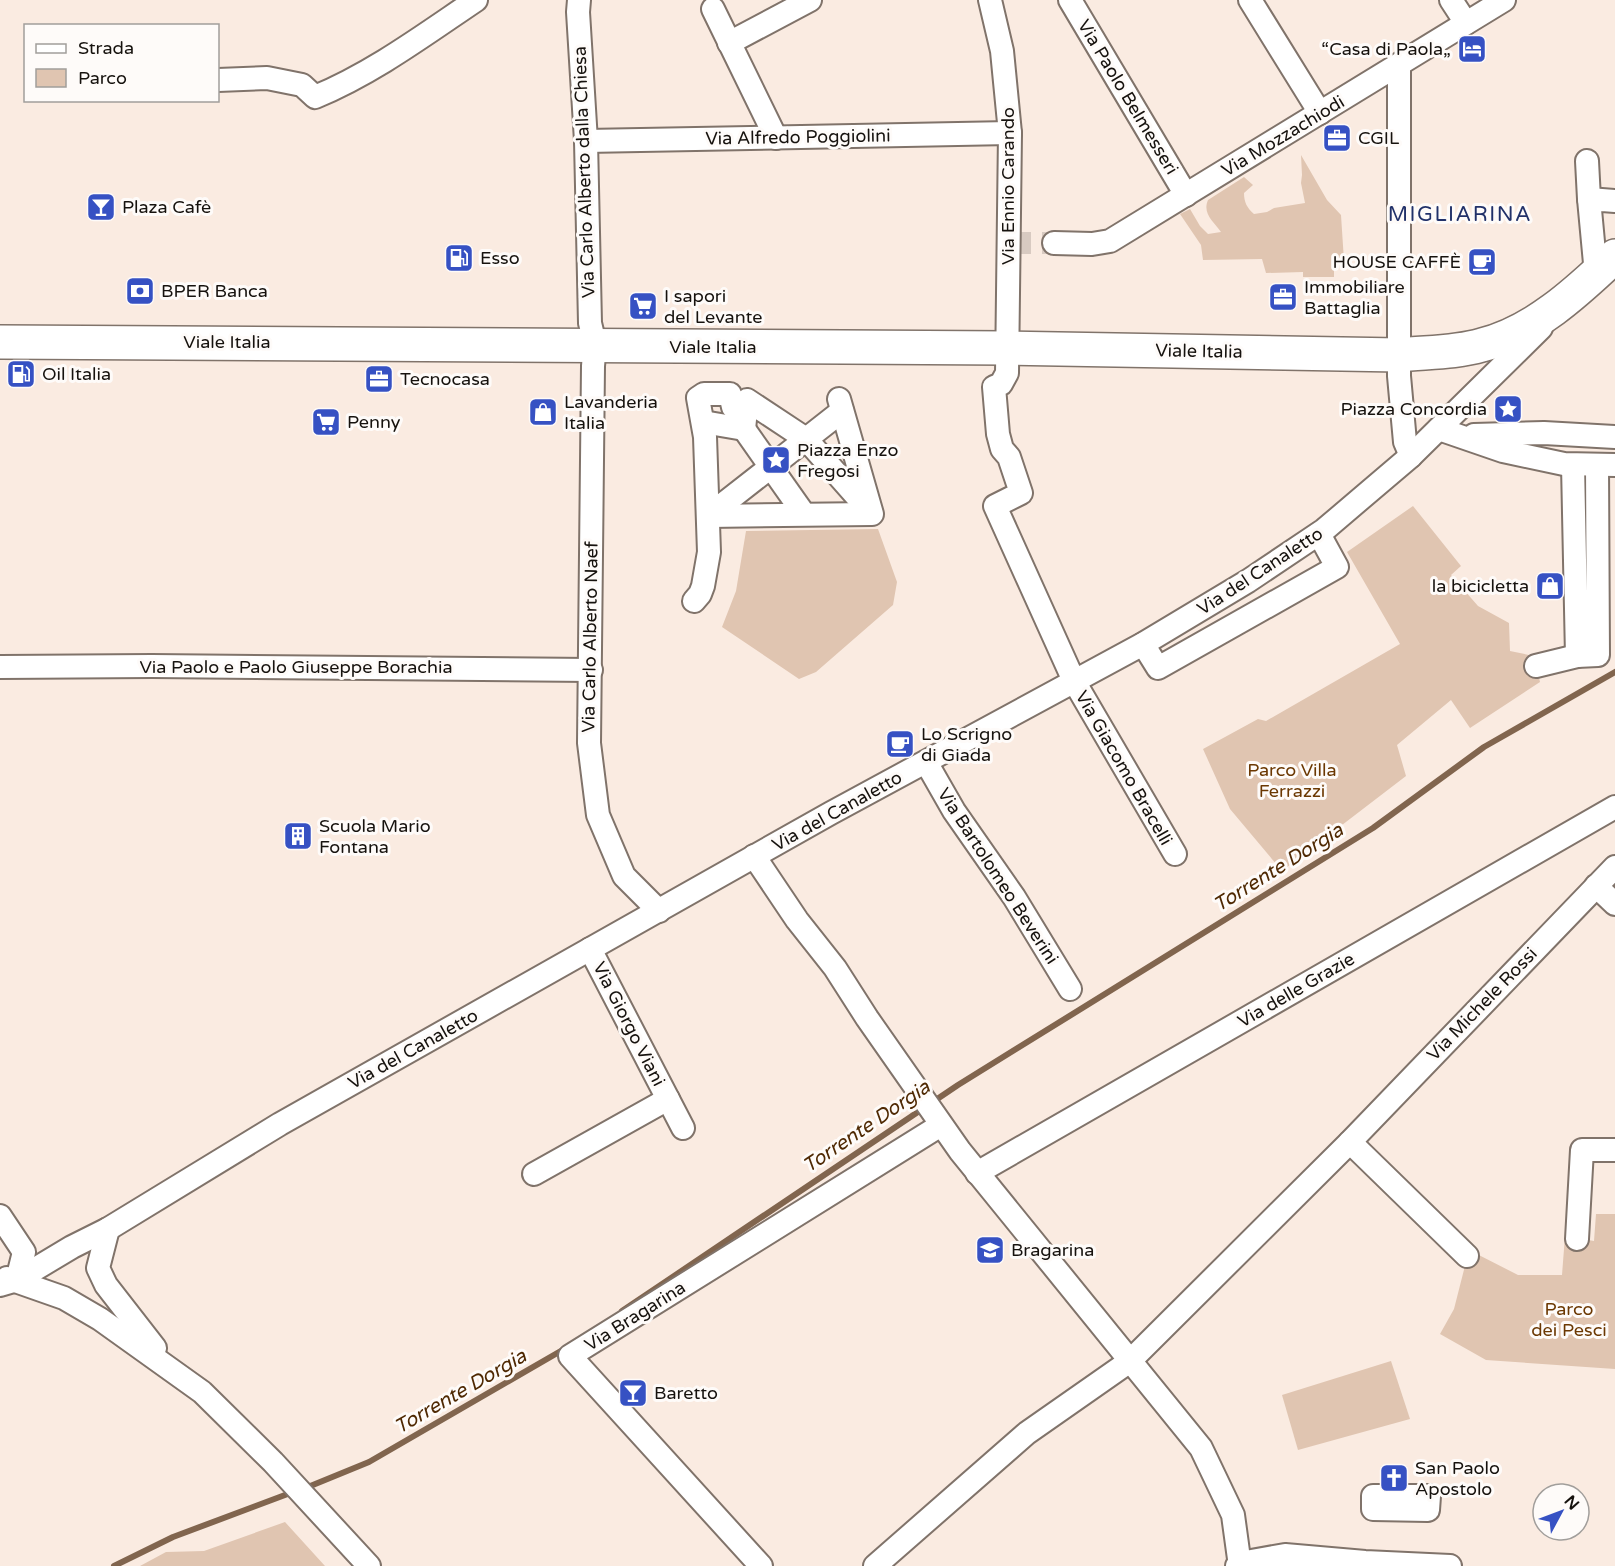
<svg xmlns="http://www.w3.org/2000/svg" width="1615" height="1566" viewBox="0 0 1615 1566" font-family="'Varela Round',sans-serif">
  <rect width="100%" height="100%" fill="#faebe1"/>
  <g fill="#e0c5b1">
    <path d="M1301,155L1327,200L1341,215L1344,261L1334,260V277H1303V272L1266,273L1262,259L1203,260L1201,245L1180,214L1190,209L1200,226L1208,234L1221,232C1214,222 1202,214 1208,200L1244,177L1253,185L1244,193C1244,202 1247,208 1254,214L1267,212L1274,208L1305,203L1301,183L1302,175Z"/>
    <polygon points="1413,506 1461,566 1451,575 1478,606 1509,623 1510,651 1534,656 1540,682 1470,728 1451,700 1397,745 1406,776 1282,871 1230,809 1203,749 1258,719 1266,721 1400,644 1347,552"/>
    <polygon points="878,529 897,582 893,605 816,672 799,679 722,627 736,591 746,531"/>
    <polygon points="1596,1214 1615,1214 1615,1369 1486,1360 1440,1334 1454,1309 1469,1250 1518,1275 1562,1275 1565,1236 1594,1241"/>
    <polygon points="1391,1361 1410,1419 1298,1450 1282,1395"/>
    <polygon points="285,1522 325,1566 140,1566 166,1552 204,1551"/>
  </g>
  <g fill="none" stroke-linecap="round" stroke-linejoin="round">
    <g stroke="#81654e" stroke-width="6">
      <polyline points="622,1311 958,1085 1373,828 1484,747 1615,672"/>
      <polyline points="303,1489 369,1462 566,1348"/>
      <polyline points="114,1566 173,1537 293,1492"/>
    </g>
    <polyline stroke="#d8cac1" stroke-width="22" stroke-dasharray="22 11" stroke-linecap="butt" points="1009,243 1054,243"/>
    <g stroke="#80736a" stroke-width="26">
      <g id="street">
        <polyline points="579,0 578,12 586,141 590,323 595,344 593,366 589,743 598,815 624,876 659,911"/>
        <polyline points="990,0 1002,51 1010,133 1007,373 1001,384 994,387 998,434 1002,449 1009,457 1021,493 995,506 1074,681 1175,854"/>
        <polyline points="1070,0 1186,195"/>
        <polyline points="1250,0 1320,113"/>
        <polyline points="1451,0 1466,23"/>
        <polyline points="713,9 776,138"/>
        <polyline points="729,43 810,0"/>
        <polyline points="1399,65 1399,376 1405,442 1411,456"/>
        <path d="M218,80L267,78L302,85L315,97C373,73 424,35 476,0"/>
        <polyline points="586,141 1010,133"/>
        <polyline points="1587,161 1589,199"/>
        <polyline points="1054,243 1092,244 1110,241 1504,0"/>
        <polyline points="1596,274 1589,199 1615,201"/>
        <polyline points="703,422 744,429 747,400 806,439 867,508"/>
        <polyline points="744,429 804,514"/>
        <polyline points="1439,429 1503,451 1564,464 1615,465"/>
        <polyline points="1474,435 1544,433 1615,437"/>
        <polyline points="1573,465 1577,656 1598,655 1597,465"/>
        <polyline points="708,516 872,514 839,399"/>
        <polyline points="708,516 842,411"/>
        <polyline points="694,601 700,594 703,586 709,552 705,437 698,398 704,394 730,394 733,407"/>
        <polyline points="1143,644 1158,668 1337,567 1319,534"/>
        <polyline points="1536,666 1577,656"/>
        <polyline points="0,667 152,666 591,670"/>
        <polyline points="926,762 954,811 1014,897 1070,989"/>
        <polyline points="754,856 797,920 835,968 867,1018 960,1151 1201,1448 1233,1515 1240,1566"/>
        <polyline points="1596,886 1615,904"/>
        <polyline points="590,949 683,1128"/>
        <polyline points="1350,1142 1467,1256"/>
        <polyline points="977,1173 1615,807"/>
        <polyline points="534,1174 668,1099"/>
        <polyline points="0,1216 24,1252 17,1280"/>
        <polyline points="108,1229 98,1268 106,1285 155,1348"/>
        <polyline points="1577,1239 1582,1150 1615,1150"/>
        <polyline points="7,1278 64,1298 100,1319 202,1392 273,1462 369,1566"/>
        <polyline points="0,1285 17,1280 72,1247 108,1229 280,1124 831,813 1143,644 1248,581 1324,530 1411,456 1541,328"/>
        <polygon points="1373,1496 1429,1496 1428,1510 1373,1509"/>
        <polyline points="761,1566 570,1356 941,1125"/>
        <polyline points="875,1566 1027,1433 1130,1361 1350,1142 1615,867"/>
        <polyline points="1237,1566 1240,1563 1285,1555 1365,1562 1450,1566"/>
      </g>
    </g>
    <g stroke="#80736a" stroke-width="36">
      <path id="primary" d="M0,342L1007,348L1399,355C1427,352 1455,353 1482,345C1534,332 1577,292 1615,256"/>
    </g>
    <use href="#street" stroke="#fff" stroke-width="22"/>
    <use href="#primary" stroke="#fff" stroke-width="33"/>
  </g>
  <defs>
    <g id="hotel-square" transform="scale(1.5)"><rect x="-9" y="-9" width="18" height="18" rx="4" fill="#3651c3" stroke="#fefbf9"/><path d="M-6-4.5h1.5V1H6V5H4.5V3h-9V5H-6ZM-4 0a1.8 1.8 0 1 1 3.6 0ZM.5 0V-2.5h3Q6-2.5 6 0Z" fill="#fff"/></g>
    <g id="office-square" transform="scale(1.5)"><rect x="-9" y="-9" width="18" height="18" rx="4" fill="#3651c3" stroke="#fefbf9"/><path d="M-6-3h4V-5.5h4V-3h4V5H-6ZM-1-4.5V-3h2v-1.5ZM-6 0V1H6V0Z" fill="#fff"/></g>
    <g id="bar-square" transform="scale(1.5)"><rect x="-9" y="-9" width="18" height="18" rx="4" fill="#3651c3" stroke="#fefbf9"/><path d="M-6-5H6L.8 .8V4.5H3.5V6h-7V4.5H-.8V.8Z" fill="#fff"/></g>
    <g id="fuel-square" transform="scale(1.5)"><rect x="-9" y="-9" width="18" height="18" rx="4" fill="#3651c3" stroke="#fefbf9"/><path d="M-5.5-6h7V0h2V4h1.3V-2.5L3-4.5l.8-.8L6-3V5H2.5V1h-1V6h-7ZM-4.2-4.7v3.2H.2V-4.7Z" fill="#fff"/></g>
    <g id="cafe-square" transform="scale(1.5)"><rect x="-9" y="-9" width="18" height="18" rx="4" fill="#3651c3" stroke="#fefbf9"/><path d="M-5.5-4.5H6V0H3Q3 3.5 0 3.5H-2.5Q-5.5 3.5-5.5 0ZM3-3.2v2h1.7v-2ZM-6 4.5H4V6H-6Z" fill="#fff"/></g>
    <g id="bank-square" transform="scale(1.5)"><rect x="-9" y="-9" width="18" height="18" rx="4" fill="#3651c3" stroke="#fefbf9"/><path d="M-6-4H6V4H-6ZM0-2.3a2.3 2.3 0 1 0 0 4.6a2.3 2.3 0 1 0 0-4.6Z" fill="#fff"/></g>
    <g id="supermarket-square" transform="scale(1.5)"><rect x="-9" y="-9" width="18" height="18" rx="4" fill="#3651c3" stroke="#fefbf9"/><path d="M-6-5.5h2.5l.6 2H6L4.5 2H-2.5L-4.4-4H-6ZM-1.5 3.2a1.3 1.3 0 1 0 .1 0ZM3 3.2a1.3 1.3 0 1 0 .1 0Z" fill="#fff"/></g>
    <g id="sight-square" transform="scale(1.5)"><rect x="-9" y="-9" width="18" height="18" rx="4" fill="#3651c3" stroke="#fefbf9"/><path d="M0-6L1.8-2.2L6-1.7L2.9 1.2L3.7 5.4L0 3.3L-3.7 5.4L-2.9 1.2L-6-1.7L-1.8-2.2Z" fill="#fff"/></g>
    <g id="shop-square" transform="scale(1.5)"><rect x="-9" y="-9" width="18" height="18" rx="4" fill="#3651c3" stroke="#fefbf9"/><path d="M-5-2.5h2.3a2.7 3.5 0 0 1 5.4 0H5L5.5 6h-11ZM-1.5-2.5h3a1.5 2.3 0 0 0-3 0Z" fill="#fff"/></g>
    <g id="building-square" transform="scale(1.5)"><rect x="-9" y="-9" width="18" height="18" rx="4" fill="#3651c3" stroke="#fefbf9"/><path d="M-4-6H4V6H1V3H-1V6H-4ZM-2.5-4.3h1.7v1.8h-1.7ZM.8-4.3h1.7v1.8H.8ZM-2.5-1h1.7V.8h-1.7ZM.8-1h1.7V.8H.8Z" fill="#fff"/></g>
    <g id="school-square" transform="scale(1.5)"><rect x="-9" y="-9" width="18" height="18" rx="4" fill="#3651c3" stroke="#fefbf9"/><path d="M0-5L7-2L0 1L-7-2ZM-4 1L0 2.5L4 1V4Q0 6-4 4Z" fill="#fff"/></g>
    <g id="church-square" transform="scale(1.5)"><rect x="-9" y="-9" width="18" height="18" rx="4" fill="#3651c3" stroke="#fefbf9"/><path d="M-1.2-6h2.4v3.5h3.3v2.4h-3.3V6h-2.4V-.1h-3.3v-2.4h3.3Z" fill="#fff"/></g>
  </defs>
  <g fill-rule="evenodd">
    <use href="#hotel-square" x="1472" y="49"/>
    <use href="#office-square" x="1337" y="138"/>
    <use href="#bar-square" x="101" y="207"/>
    <use href="#fuel-square" x="459" y="258"/>
    <use href="#cafe-square" x="1482" y="262"/>
    <use href="#bank-square" x="140" y="291"/>
    <use href="#office-square" x="1283" y="297"/>
    <use href="#supermarket-square" x="643" y="306"/>
    <use href="#fuel-square" x="21" y="374"/>
    <use href="#office-square" x="379" y="379"/>
    <use href="#sight-square" x="1508" y="409"/>
    <use href="#shop-square" x="543" y="412"/>
    <use href="#supermarket-square" x="326" y="422"/>
    <use href="#sight-square" x="776" y="460"/>
    <use href="#shop-square" x="1550" y="586"/>
    <use href="#cafe-square" x="900" y="744"/>
    <use href="#building-square" x="298" y="836"/>
    <use href="#school-square" x="990" y="1250"/>
    <use href="#bar-square" x="633" y="1393"/>
    <use href="#church-square" x="1394" y="1478"/>
  </g>
  <g text-anchor="middle" stroke-width="6" stroke-linejoin="round" paint-order="stroke">
    <g font-size="18" fill="#16120e" stroke="#fefbf9" text-anchor="start">
      <text x="1451" y="55" text-anchor="end">“Casa di Paola„</text>
      <text x="1358" y="144">CGIL</text>
      <text x="122" y="213">Plaza Cafè</text>
      <text x="480" y="264">Esso</text>
      <text x="1461" y="268" text-anchor="end">HOUSE CAFFÈ</text>
      <text x="1304" y="293">Immobiliare<tspan x="1304" dy="21">Battaglia</tspan></text>
      <text x="161" y="297">BPER Banca</text>
      <text x="664" y="302">I sapori<tspan x="664" dy="21">del Levante</tspan></text>
      <text x="42" y="380">Oil Italia</text>
      <text x="400" y="385">Tecnocasa</text>
      <text x="564" y="408">Lavanderia<tspan x="564" dy="21">Italia</tspan></text>
      <text x="1487" y="415" text-anchor="end">Piazza Concordia</text>
      <text x="347" y="428">Penny</text>
      <text x="797" y="456">Piazza Enzo<tspan x="797" dy="21">Fregosi</tspan></text>
      <text x="1529" y="592" text-anchor="end">la bicicletta</text>
      <text x="921" y="740">Lo Scrigno<tspan x="921" dy="21">di Giada</tspan></text>
      <text x="319" y="832">Scuola Mario<tspan x="319" dy="21">Fontana</tspan></text>
      <text x="1011" y="1256">Bragarina</text>
      <text x="654" y="1399">Baretto</text>
      <text x="1415" y="1474">San Paolo<tspan x="1415" dy="21">Apostolo</tspan></text>
    </g>
    <g font-size="18" fill="#16120e" stroke="#fefbf9">
      <text transform="translate(1128 97) rotate(59)" y="6">Via Paolo Belmesseri</text>
      <text transform="translate(1283 136) rotate(-31)" y="6">Via Mozzachiodi</text>
      <text transform="translate(798 137) rotate(-1)" y="6">Via Alfredo Poggiolini</text>
      <text transform="translate(584 172) rotate(-92)" y="6">Via Carlo Alberto dalla Chiesa</text>
      <text transform="translate(1008 186) rotate(-90)" y="6">Via Ennio Carando</text>
      <text x="227" y="348">Viale Italia</text>
      <text x="713" y="353">Viale Italia</text>
      <text transform="translate(1199 351) rotate(1)" y="6">Viale Italia</text>
      <text transform="translate(1260 571) rotate(-33)" y="6">Via del Canaletto</text>
      <text transform="translate(590 637) rotate(-89)" y="6">Via Carlo Alberto Naef</text>
      <text x="296" y="673">Via Paolo e Paolo Giuseppe Borachia</text>
      <text transform="translate(1124 768) rotate(60)" y="6">Via Giacomo Bracelli</text>
      <text transform="translate(837 811) rotate(-29)" y="6">Via del Canaletto</text>
      <text transform="translate(998 876) rotate(57)" y="6">Via Bartolomeo Beverini</text>
      <text transform="translate(1296 990) rotate(-30)" y="6">Via delle Grazie</text>
      <text transform="translate(1482 1004) rotate(-46)" y="6">Via Michele Rossi</text>
      <text transform="translate(629 1024) rotate(63)" y="6">Via Giorgo Viani</text>
      <text transform="translate(413 1049) rotate(-29)" y="6">Via del Canaletto</text>
      <text transform="translate(635 1316) rotate(-32)" y="6">Via Bragarina</text>
    </g>
    <g font-size="18" fill="#6b3802" stroke="#fefbf9">
      <text x="1292" y="776">Parco Villa<tspan x="1292" dy="21">Ferrazzi</tspan></text>
      <text x="1569" y="1315">Parco<tspan x="1569" dy="21">dei Pesci</tspan></text>
    </g>
    <g font-size="20" font-style="italic" fill="#4f2903" stroke="#fefbf9">
      <text transform="translate(1278 867) rotate(-32)" y="7">Torrente Dorgia</text>
      <text transform="translate(866 1126) rotate(-34)" y="7">Torrente Dorgia</text>
      <text transform="translate(460 1391) rotate(-30)" y="7">Torrente Dorgia</text>
    </g>
    <g font-size="21" letter-spacing="1.5" fill="#213169" stroke="#fefbf9">
      <text x="1460" y="221">MIGLIARINA</text>
    </g>
  </g>
  <rect x="24" y="24" width="195" height="78" fill="#fefbf9" stroke="#a19e9b" stroke-width="1.5"/>
  <rect x="36" y="44" width="30" height="9" fill="#ffffff" stroke="#a19e9b" stroke-width="1.5"/>
  <text x="78" y="54" font-size="18" fill="#16120e">Strada</text>
  <rect x="36" y="69" width="30" height="18" fill="#e0c5b1" stroke="#a19e9b" stroke-width="1.5"/>
  <text x="78" y="84" font-size="18" fill="#16120e">Parco</text>
  <g transform="translate(1561 1512) rotate(49)"><circle r="28" fill="#fefbf9" stroke="#a19e9b" stroke-width="1.5"/>
  <path d="M0-4.5L10 22L0 15L-10 22Z" fill="#3651c3"/>
  <text y="-9" font-size="16" font-weight="bold" text-anchor="middle" fill="#16120e">N</text>
  </g>
</svg>
